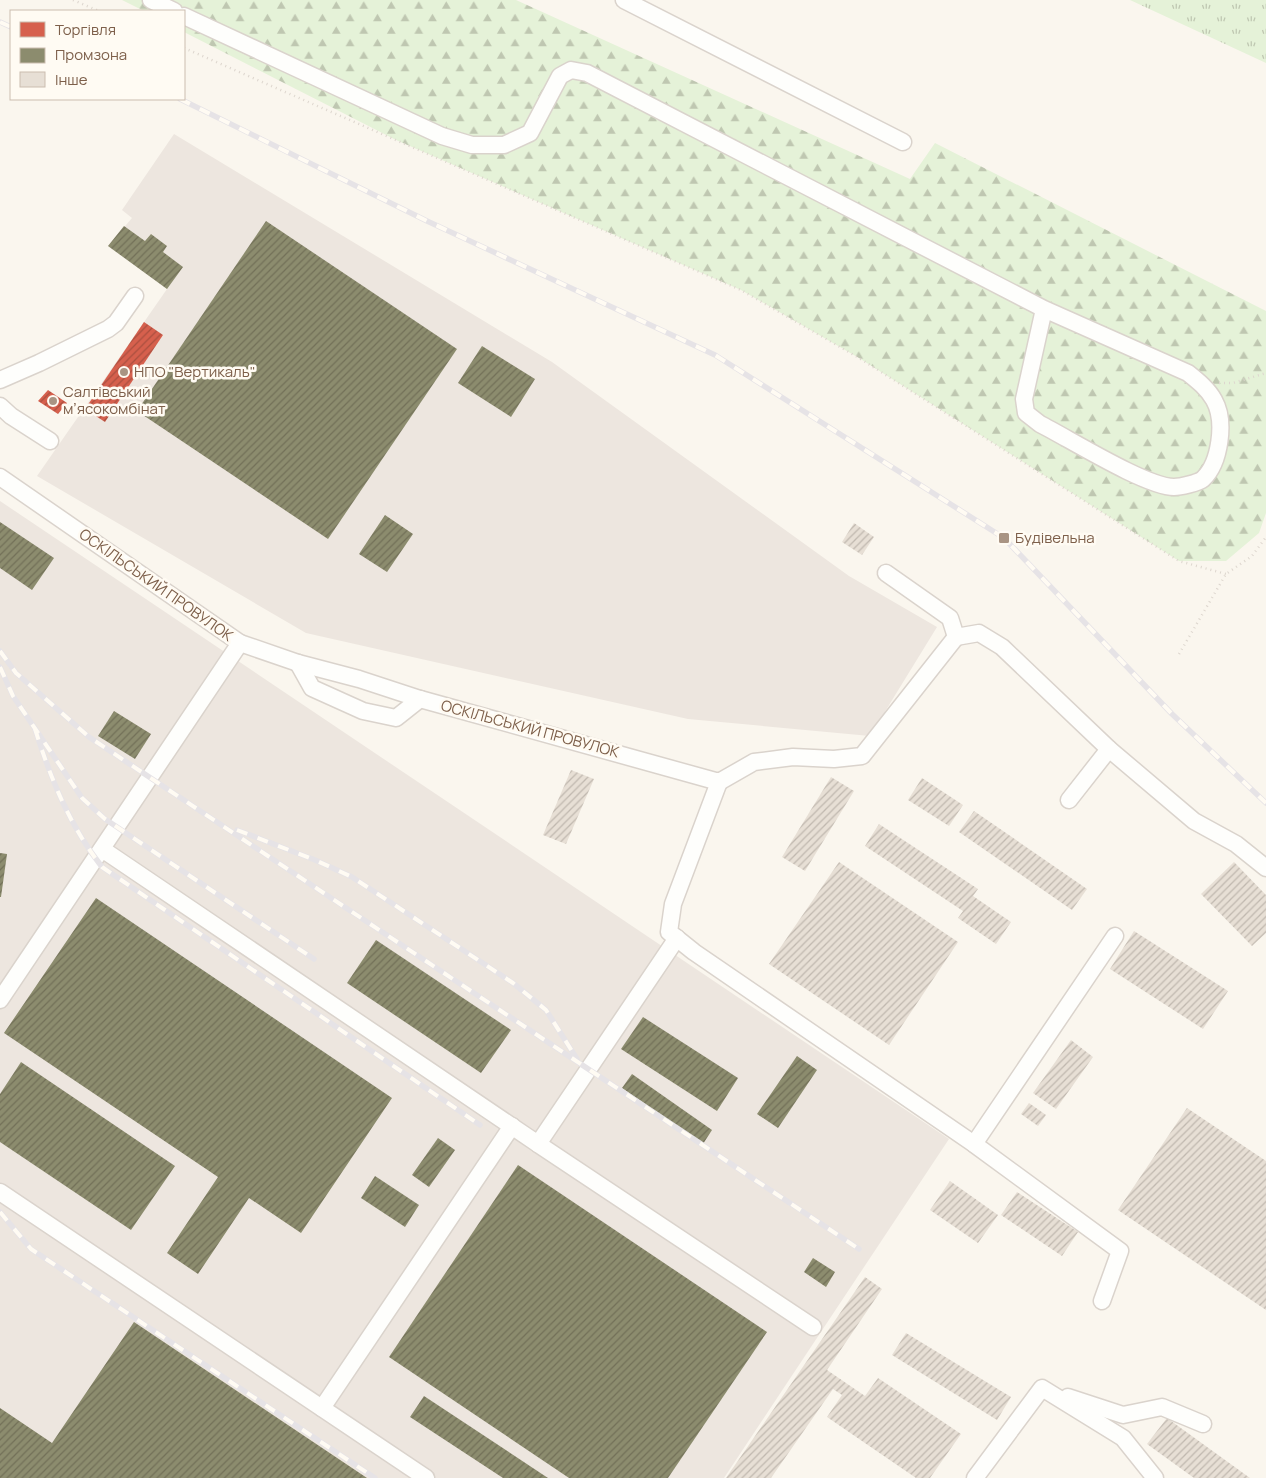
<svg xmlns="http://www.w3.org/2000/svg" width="1266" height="1478" viewBox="0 0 1266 1478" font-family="Manrope,sans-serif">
  <defs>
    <pattern id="grass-tufts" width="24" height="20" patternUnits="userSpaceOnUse" patternTransform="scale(1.25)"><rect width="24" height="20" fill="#e5f2d8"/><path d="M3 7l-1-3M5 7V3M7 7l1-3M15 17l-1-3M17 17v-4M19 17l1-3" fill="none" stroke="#bfc7b1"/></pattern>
    <pattern id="forest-firs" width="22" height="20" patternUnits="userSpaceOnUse" patternTransform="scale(1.25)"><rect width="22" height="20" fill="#e5f2d8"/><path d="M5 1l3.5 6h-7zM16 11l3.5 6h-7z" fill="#bfc7b1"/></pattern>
    <pattern id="shops-hatch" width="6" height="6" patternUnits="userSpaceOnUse" patternTransform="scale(1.25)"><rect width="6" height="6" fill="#d6604d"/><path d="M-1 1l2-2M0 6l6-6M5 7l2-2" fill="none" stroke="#aa4f3f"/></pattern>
    <pattern id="industry-hatch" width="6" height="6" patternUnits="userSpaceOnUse" patternTransform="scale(1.25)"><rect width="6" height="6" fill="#8c8c6e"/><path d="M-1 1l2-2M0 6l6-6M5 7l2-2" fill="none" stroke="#727058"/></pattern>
    <pattern id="building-hatch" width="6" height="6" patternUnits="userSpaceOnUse" patternTransform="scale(1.25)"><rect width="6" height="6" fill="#e7dfd5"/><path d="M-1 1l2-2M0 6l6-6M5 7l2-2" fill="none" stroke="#c0b8af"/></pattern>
  </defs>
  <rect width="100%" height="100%" fill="#faf6ee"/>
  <g fill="#ede6df">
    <polygon points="174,134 552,362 849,576 937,627 870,736 688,719 306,633 37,476 167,289 108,246 132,218 122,210"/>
    <polygon points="0,501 949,1139 724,1478 0,1478"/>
  </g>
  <polygon fill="url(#grass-tufts)" points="1130,0 1266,0 1266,63"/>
  <polygon fill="url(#forest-firs)" points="122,0 516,0 910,179 935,143 1266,311 1266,513 1259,533 1226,561 1179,561 859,358 741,290 396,140 184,32 184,11 144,11"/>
  <g fill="url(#shops-hatch)">
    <polygon points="144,322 163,335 105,422 85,409"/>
    <polygon points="48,390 67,403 58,414 38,401"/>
  </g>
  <g fill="url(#industry-hatch)">
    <polygon points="266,221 457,349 328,539 137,411"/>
    <polygon points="124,226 145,241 151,234 167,246 163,252 183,267 167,289 108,246"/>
    <polygon points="482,346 535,379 511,417 458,383"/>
    <polygon points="385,515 413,534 387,572 359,554"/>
    <polygon points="0,522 54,558 32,590 0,568"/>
    <polygon points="114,711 151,734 135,759 98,736"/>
    <polygon points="0,853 7,854 1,897 0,897"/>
    <polygon points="96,898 392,1098 301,1233 249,1198 198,1274 167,1253 218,1177 4,1033"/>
    <polygon points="376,940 511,1030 481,1073 347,983"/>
    <polygon points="643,1017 738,1078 717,1111 621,1049"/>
    <polygon points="797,1056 817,1070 778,1128 757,1114"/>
    <polygon points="21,1062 175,1166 131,1230 0,1142 0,1094"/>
    <polygon points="632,1074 712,1130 703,1144 622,1088"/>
    <polygon points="438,1138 455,1150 429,1187 412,1175"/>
    <polygon points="518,1165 767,1332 668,1478 569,1478 389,1357"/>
    <polygon points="375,1176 419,1205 405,1227 361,1198"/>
    <polygon points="813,1258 835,1272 826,1287 804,1272"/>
    <polygon points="134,1322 367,1478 0,1478 0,1408 52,1443"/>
    <polygon points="424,1396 548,1478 503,1478 410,1417"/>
  </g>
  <g fill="url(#building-hatch)">
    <polygon points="854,523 874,537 862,555 842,542"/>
    <polygon points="571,770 594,779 566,844 543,835"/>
    <polygon points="831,777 854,791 805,871 782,857"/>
    <polygon points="922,778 963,805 949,826 908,800"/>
    <polygon points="974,811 1087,889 1072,910 959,832"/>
    <polygon points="879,824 978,889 973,896 1011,922 996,944 958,918 963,911 865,846"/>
    <polygon points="839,862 958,942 889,1045 769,964"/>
    <polygon points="1234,862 1266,895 1266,933 1252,946 1201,894"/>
    <polygon points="1134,931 1228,991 1203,1029 1110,969"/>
    <polygon points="1071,1040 1093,1057 1056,1109 1033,1093"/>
    <polygon points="1029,1103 1046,1115 1038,1126 1021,1114"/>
    <polygon points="1187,1108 1266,1161 1266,1310 1118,1210"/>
    <polygon points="950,1181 998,1215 978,1243 930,1210"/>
    <polygon points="1017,1192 1078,1232 1062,1256 1001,1215"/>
    <polygon points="865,1277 882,1289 827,1370 865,1396 878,1378 961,1434 930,1478 916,1478 827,1417 842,1395 833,1389 771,1478 726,1478"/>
    <polygon points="906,1333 1011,1397 997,1420 892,1355"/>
    <polygon points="1167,1418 1250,1478 1194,1478 1147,1444"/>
  </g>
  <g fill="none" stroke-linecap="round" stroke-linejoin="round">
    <g stroke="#dad3cc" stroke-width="19">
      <g id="minor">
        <polyline points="151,0 174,11"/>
        <polyline points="624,0 903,142"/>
        <path d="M184,16L442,136L472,145H504L530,133L560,76L571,70L587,73L1044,309L1188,373C1198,381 1208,389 1214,400C1226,421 1220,463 1203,479C1198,483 1180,487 1174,487C1146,487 1068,438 1040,424L1026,413L1024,399L1044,309"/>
        <polyline points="0,380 39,363 108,329 116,323 135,296"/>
        <polyline points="0,406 11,416 50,441"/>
        <polyline points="0,477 240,643 298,663 359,679 420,699 719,782 754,762 793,757 834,759 862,756 956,637"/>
        <polyline points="886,573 950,618 956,637"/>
        <polyline points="956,637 979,633 1002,647 1109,749 1194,821 1236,844 1266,868"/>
        <polyline points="298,663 312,688 363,711 396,718 420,699"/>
        <polyline points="719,782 673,904 669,932 694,952 974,1144 1120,1251 1102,1301"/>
        <polyline points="1069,800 1109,749"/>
        <polyline points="102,849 538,1144 677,938"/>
        <polyline points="0,1000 240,643"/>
        <polyline points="538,1144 813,1327"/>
        <polyline points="974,1144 1115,936"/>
        <polyline points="0,1192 426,1478"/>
        <polyline points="1068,1397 1123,1415 1162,1407 1203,1424"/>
        <polyline points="322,1408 512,1126"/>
        <polyline points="975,1478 1042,1388 1123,1438 1155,1478"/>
      </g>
    </g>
    <g stroke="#ddd6ce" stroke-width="2.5" stroke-dasharray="1 4" stroke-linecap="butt">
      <polyline points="73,0 99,11"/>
      <polyline points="184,48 741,290 859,358 1179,561 1226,574"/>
      <polyline points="1219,383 1233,383 1266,373"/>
      <polyline points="1179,654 1226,574 1252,556 1266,537"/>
    </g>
    <use href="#minor" stroke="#fefefc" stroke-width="16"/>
    <g stroke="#e6e3e6" stroke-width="5.5">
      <g id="rail">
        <polyline points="0,22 11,27"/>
        <polyline points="180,99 427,221 715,355 1004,538 1172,714 1266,803"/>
        <polyline points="0,651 16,673 89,737 859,1249"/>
        <polyline points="0,667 13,696 82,798 105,819 314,959"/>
        <path d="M35,729C51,779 69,825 102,867L480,1125"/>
        <polyline points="237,830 315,860 352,877 513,983 546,1010 577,1059"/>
        <polyline points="0,1212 31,1249 375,1478"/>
      </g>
    </g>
    <use href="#rail" stroke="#fffbf3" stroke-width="4" stroke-dasharray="11" stroke-linecap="butt"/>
  </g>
  <g fill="#a99483" stroke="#fffbf3" stroke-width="2">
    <circle cx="124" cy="372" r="5"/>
    <circle cx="53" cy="401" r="5"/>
    <rect x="998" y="532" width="12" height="12" rx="2.5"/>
  </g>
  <g text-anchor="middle" stroke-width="5" stroke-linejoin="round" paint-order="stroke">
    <g font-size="15" fill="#7d5f4a" stroke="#fffbf3" text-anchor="start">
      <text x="134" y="377">НПО "Вертикаль"</text>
      <text x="63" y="397">Салтівський<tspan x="63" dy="17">мʼясокомбінат</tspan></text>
      <text x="1015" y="543">Будівельна</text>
    </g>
    <g font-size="15" fill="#7d5f4a" stroke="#fffbf3">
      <text transform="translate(156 585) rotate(35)" y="5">ОСКІЛЬСЬКИЙ ПРОВУЛОК</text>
      <text transform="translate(530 729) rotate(15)" y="5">ОСКІЛЬСЬКИЙ ПРОВУЛОК</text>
    </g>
  </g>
  <rect x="10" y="10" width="175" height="90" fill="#fffbf3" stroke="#cbbdaf"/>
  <rect x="20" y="22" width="25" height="15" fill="#d6604d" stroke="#cbbdaf"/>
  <text x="55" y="35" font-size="15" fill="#7d5f4a">Торгівля</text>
  <rect x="20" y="48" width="25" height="15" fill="#8c8c6e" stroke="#cbbdaf"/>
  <text x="55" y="60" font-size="15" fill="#7d5f4a">Промзона</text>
  <rect x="20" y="72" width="25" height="15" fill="#e7dfd5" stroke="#cbbdaf"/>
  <text x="55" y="85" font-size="15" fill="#7d5f4a">Інше</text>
</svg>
